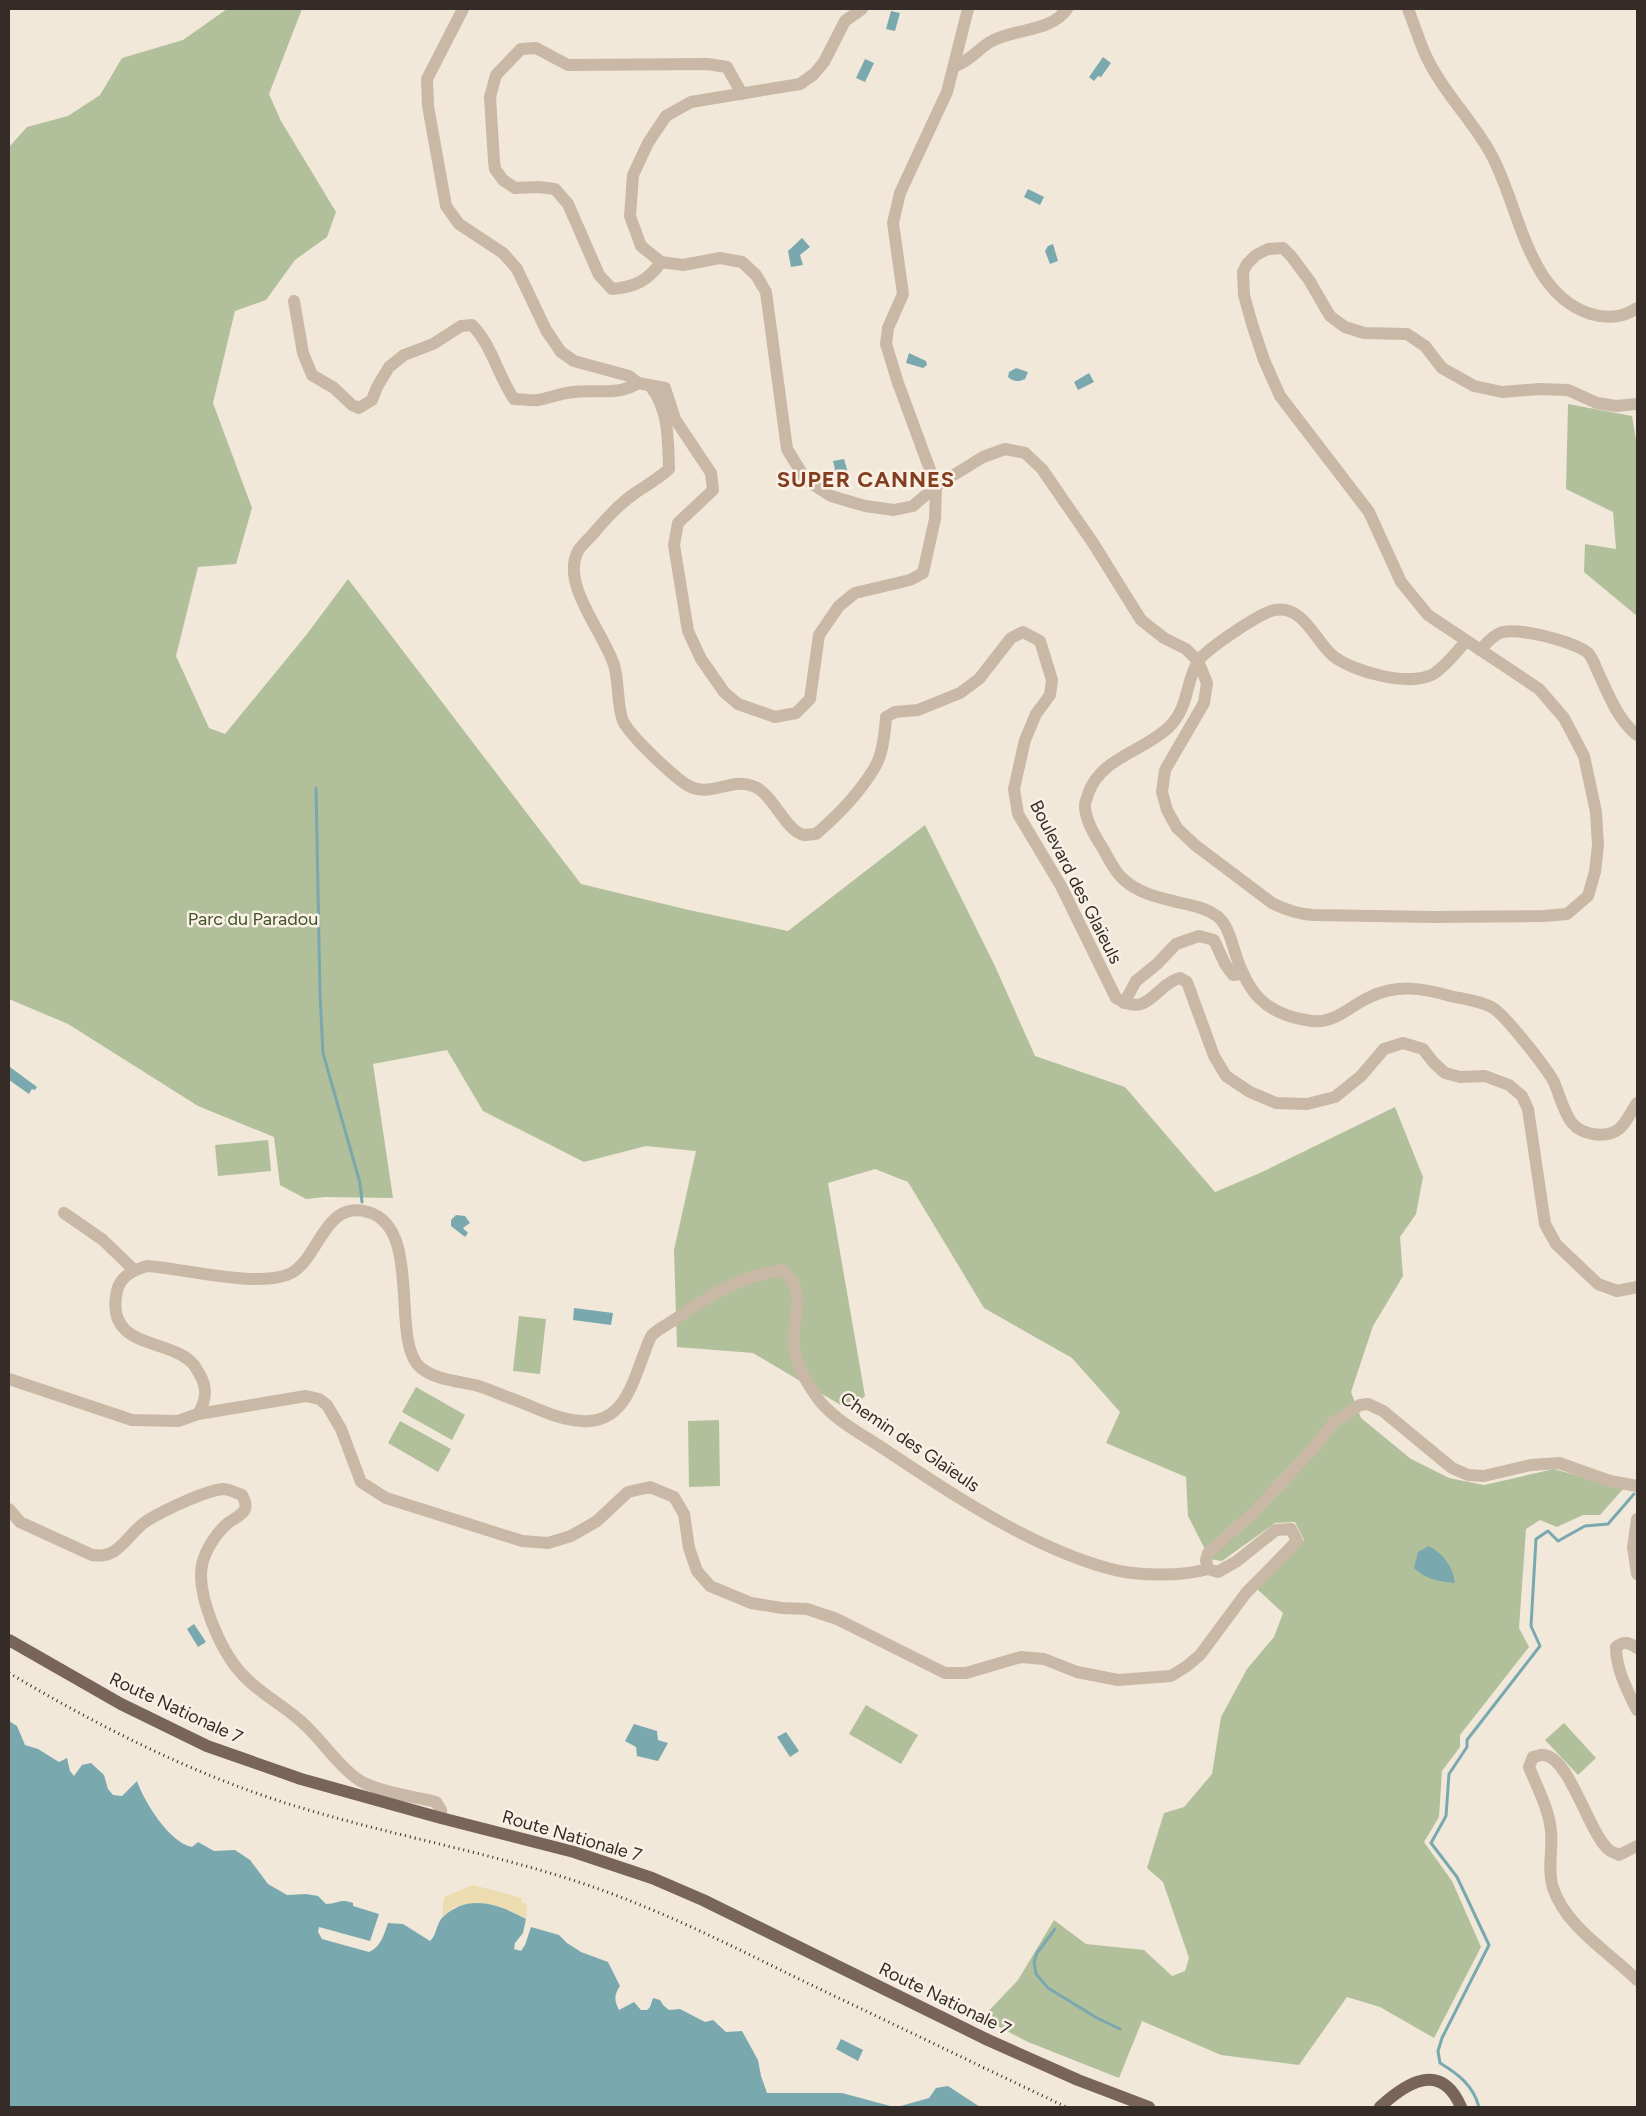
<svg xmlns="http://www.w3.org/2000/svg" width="1646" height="2116" viewBox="0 0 1646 2116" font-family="Figtree,sans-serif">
  <rect width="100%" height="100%" fill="#f1e8da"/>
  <g fill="#b1c09a">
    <polygon points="227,9 302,9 269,94 281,121 336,212 327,237 295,260 266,300 235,311 213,403 252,508 236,564 198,567 176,656 209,728 225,734 307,634 348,579 581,884 689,910 788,931 925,825 994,964 1035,1056 1125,1087 1215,1192 1260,1173 1395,1107 1423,1177 1416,1214 1400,1237 1403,1276 1373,1326 1351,1392 1361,1418 1411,1459 1449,1478 1484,1485 1554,1469 1623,1489 1600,1515 1583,1515 1557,1527 1540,1520 1526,1529 1519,1628 1529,1647 1460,1735 1460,1747 1442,1771 1439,1817 1424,1842 1452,1881 1481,1947 1434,2038 1380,2007 1347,1997 1299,2065 1221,2055 1142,2021 1119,2078 1028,2042 982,2018 1018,1980 1054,1920 1086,1944 1144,1950 1172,1976 1185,1971 1189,1958 1163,1882 1147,1868 1164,1813 1184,1807 1212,1774 1221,1717 1247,1669 1274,1637 1283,1613 1257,1589 1304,1540 1295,1522 1275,1523 1222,1561 1210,1559 1188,1516 1186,1477 1106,1443 1120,1412 1072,1358 984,1308 908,1182 875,1169 828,1183 865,1396 849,1410 753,1353 677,1347 674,1250 696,1151 646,1146 584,1162 483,1111 447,1050 373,1064 393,1198 325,1197 306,1199 280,1185 274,1137 198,1106 68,1024 9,999 9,147 27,127 68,116 100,95 122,58 183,40"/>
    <polygon points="1568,404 1632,416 1637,446 1637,616 1584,572 1585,544 1616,549 1613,512 1566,489"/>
    <polygon points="268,1140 271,1171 218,1176 215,1145"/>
    <polygon points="519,1316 546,1319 540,1374 513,1371"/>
    <polygon points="416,1387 465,1415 452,1440 402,1412"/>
    <polygon points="719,1420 720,1486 689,1487 688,1421"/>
    <polygon points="400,1421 451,1449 438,1472 388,1443"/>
    <polygon points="866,1705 918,1735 901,1764 849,1734"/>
    <polygon points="1564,1723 1596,1758 1578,1775 1545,1740"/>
  </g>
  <polygon fill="#eddcb0" points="473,1885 522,1898 521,1902 527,1904 526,1919 514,1912 454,1907 442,1918 444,1897"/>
  <g fill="#79a9af">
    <polygon points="891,11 900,13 895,31 886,29"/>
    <polygon points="1103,57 1111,63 1101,77 1098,76 1094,81 1089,77"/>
    <polygon points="865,59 874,63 865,82 856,78"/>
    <polygon points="1028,189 1044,197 1040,205 1024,197"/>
    <polygon points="802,238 810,247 800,255 803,265 791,267 788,251"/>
    <polygon points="1053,244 1058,261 1050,264 1045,251 1048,246"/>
    <polygon points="909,353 926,361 927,365 923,368 906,363"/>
    <path d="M1016,368L1028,372L1025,379C1019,382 1013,382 1008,377L1009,372Z"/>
    <polygon points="1089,373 1094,382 1078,390 1074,382"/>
    <polygon points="844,459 849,476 838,479 837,473 832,471 835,469 833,461"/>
    <polygon points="10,1067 37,1087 35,1090 32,1089 29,1094 9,1080"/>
    <polygon points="456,1215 465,1216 470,1223 463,1228 468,1233 465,1237 451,1226 451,1220"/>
    <polygon points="574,1308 613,1313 611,1325 573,1320"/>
    <path d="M1429,1546C1443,1554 1453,1566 1455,1583C1438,1581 1427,1580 1414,1568L1418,1552Z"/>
    <polygon points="194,1624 206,1642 198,1647 187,1629"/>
    <path d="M9,1721L17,1726L25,1745L38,1749L59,1762L67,1758L70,1771L74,1776L82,1765L91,1763L104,1775L108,1789L113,1795L122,1796L137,1781C144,1802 170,1843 192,1847L198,1842L214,1851L235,1850L250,1860L268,1884L287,1895L306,1894L318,1896L326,1904C339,1904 338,1898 353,1903V1906L379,1914L370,1941L319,1927L318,1932L322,1939L369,1952C381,1947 384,1934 388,1923L403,1924L430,1941C437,1935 436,1923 443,1917C468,1893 499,1904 526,1919L523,1933L515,1943L514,1949L521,1951L525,1945L531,1927L559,1935L567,1943L581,1952L608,1962L620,1986C614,1995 614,2000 619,2010L634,2002L641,2010H647L650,2007L653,1998L660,2000L663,2005L669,2010L680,2009L705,2022L713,2020L726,2032L742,2031L758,2060L761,2076L767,2093H842L894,2107H9Z"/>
    <polygon points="634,1724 657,1731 658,1740 668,1743 658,1761 637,1756 636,1747 625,1741"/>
    <polygon points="786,1732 799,1751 790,1757 777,1737"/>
    <polygon points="841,2039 863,2050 858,2061 836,2049"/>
    <polygon points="948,2086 980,2107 897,2107 929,2098 936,2088"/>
  </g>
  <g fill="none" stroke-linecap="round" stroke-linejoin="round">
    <g stroke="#79a9af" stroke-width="3">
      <polyline points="316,788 320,994 323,1053 360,1183 362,1202"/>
      <polyline points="1055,1929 1037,1953 1034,1962 1036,1974 1048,1988 1097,2018 1120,2029"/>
      <path d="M1479,2107C1473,2085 1458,2074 1440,2063L1438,2051L1442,2038L1489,1945L1457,1877L1431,1843L1446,1816L1449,1774L1467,1747V1740L1540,1646L1531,1626L1536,1539L1548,1531L1558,1541L1585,1526L1608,1524L1634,1494"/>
    </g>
    <g stroke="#c9b8a6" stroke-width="12">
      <polyline points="463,9 427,79 428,106 446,206 459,224 503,253 517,269 546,330 561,352 574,361 629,376 638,383 665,388 675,419 711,473 713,490 678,523 674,545 688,631 701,659 724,692 738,704 775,717 796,713 810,699 819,635 839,606 855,593 910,580 923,573 935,519 936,486 898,383 886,344 888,328 903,294 893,223 900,193 947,92 968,9"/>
      <path d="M862,9L845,21L824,62L814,74L800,84L691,102L666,116L648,143L633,175L630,216L641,246L661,262L683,265L720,258L742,262L756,275L766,292L787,449L806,480L831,496L865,506L894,510L913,506L936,486L983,457L1005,449L1025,453L1042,469L1093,543L1141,620L1164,638L1186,649L1198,661L1207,683L1204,703L1165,770L1162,792L1167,810L1177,828L1195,845L1272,903C1286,910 1298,914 1313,915L1434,917L1544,916L1567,914L1588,896L1595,872L1598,845L1596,812L1584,756L1564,718L1539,689L1428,615L1401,582L1369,512L1280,396L1264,360L1252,324L1244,295L1243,272L1247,264L1256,255L1268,249L1283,248L1291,256L1309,280L1330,316L1345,327L1364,333L1407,334L1425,346L1442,368L1474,386L1502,392L1540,389L1568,390L1597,403L1616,406L1637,404"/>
      <path d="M1408,9C1415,26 1420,45 1429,62C1446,96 1475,123 1492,156C1520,208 1527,294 1591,314C1608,319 1623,318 1637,308"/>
      <path d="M955,66C970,61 977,50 990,42C1013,28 1050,33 1067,9"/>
      <path d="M661,262C648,281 635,287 612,289L599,275L568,204L555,189L539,187L515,188L503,180L495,169L494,161L490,97L496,75L521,49L536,48L568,65L707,64L727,67L742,94"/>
      <path d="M294,301L303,353L312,375L334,388L352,405L359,408L372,400L377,387L389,367L404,355L433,344L461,326L472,325C492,345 498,376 514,399C522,399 531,401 538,400C550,398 561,393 573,392C595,389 619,396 638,383"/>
      <path d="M651,387C669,410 668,440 669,469C658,479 647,485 635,493C618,505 605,520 592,535C588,540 580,546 577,553C562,586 604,633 614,665C619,680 617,707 623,721C630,736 673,776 687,785C711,799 729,777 753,786C773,793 785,831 804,835C808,835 812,834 816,834C837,816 861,791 875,767C883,754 885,732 886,717L895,712L918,710L960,693L979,679L1011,638L1023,632L1040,641L1052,680L1050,695L1036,714L1025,740L1014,789L1018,814L1061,886L1116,998C1150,1019 1154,985 1180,978L1187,982L1214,1056L1226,1076L1250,1092L1276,1103L1307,1104L1335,1097L1361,1076L1384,1049L1403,1043L1423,1049L1434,1063L1445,1073L1460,1077L1485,1076L1509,1085L1522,1096L1528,1109L1545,1224L1556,1244L1598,1284L1617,1291L1637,1287"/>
      <path d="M1466,641C1457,652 1447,664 1435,673C1412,688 1352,672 1332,655C1315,640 1303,605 1275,610C1261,612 1203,651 1197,663C1185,685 1189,707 1169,727C1143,752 1101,757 1088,794C1088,796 1084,804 1085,806C1085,820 1095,836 1102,847C1108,857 1114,871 1123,879C1139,894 1161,898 1181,903C1194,906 1206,908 1217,916C1227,924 1230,937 1234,949C1247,993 1265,1015 1312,1021C1335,1024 1351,1005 1370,997C1397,984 1423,988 1450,996C1463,999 1482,1001 1493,1008C1506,1016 1547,1069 1554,1082C1560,1096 1563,1111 1572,1123C1582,1135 1606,1139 1619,1129C1626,1124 1632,1110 1637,1103"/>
      <path d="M1480,650C1486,644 1492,636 1500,633C1516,626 1575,642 1588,653C1592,657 1595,665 1597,670C1608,693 1617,719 1637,735"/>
      <polyline points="1124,1003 1136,981 1157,964 1176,944 1199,936 1214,940 1225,964 1233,975 1241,974"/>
      <polyline points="64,1213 103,1240 134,1270"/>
      <polyline points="9,1379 132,1420 178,1421 198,1414 306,1396 319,1399 327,1405 341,1429 361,1482 386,1498 522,1541 548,1543 571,1536 597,1521 628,1492 650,1487 674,1497 684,1514 689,1548 697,1571 710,1586 751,1603 782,1608 807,1609 837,1619 945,1673 966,1673 1021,1657 1044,1659 1077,1672 1118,1680 1171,1676 1187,1666 1200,1655 1246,1593 1297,1541 1291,1529 1276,1530 1237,1561 1218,1572 1208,1569 1206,1560 1208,1553 1253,1513 1312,1450 1334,1422 1360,1405 1368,1404 1383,1411 1452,1468 1468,1475 1484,1476 1531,1465 1559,1463 1610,1481 1637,1486"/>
      <path d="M198,1414C206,1401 208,1389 200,1375C198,1372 196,1368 194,1365C171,1337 104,1351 117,1291C120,1276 134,1270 147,1266C182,1268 264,1290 293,1272C320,1255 325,1200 368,1212C424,1228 389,1342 421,1368C436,1380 457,1381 475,1385C486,1388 497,1393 507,1397C535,1406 560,1423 590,1421C626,1418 634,1379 645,1351C647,1346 649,1339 652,1335C658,1329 667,1325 674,1320C707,1297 742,1275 783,1270C810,1295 790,1318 794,1348C797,1365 806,1382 816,1396C829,1416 858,1432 878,1445C945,1490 1028,1546 1107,1568C1134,1576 1180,1577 1208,1569"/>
      <path d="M9,1509L20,1522L92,1555C120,1560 127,1533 148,1520C165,1510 204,1491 223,1489C229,1489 236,1493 242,1495C244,1499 247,1504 245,1509C243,1515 233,1519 228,1523C217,1532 205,1550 202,1565C196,1595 221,1651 241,1673C259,1694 286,1706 306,1726C323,1742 337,1764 356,1778C375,1792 412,1796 436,1802L441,1810V1818"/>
      <polyline points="1637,1519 1633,1547 1637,1574"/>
      <path d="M1637,1648C1630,1643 1624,1640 1616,1647C1616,1669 1627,1690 1637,1710"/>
      <path d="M1637,1846L1619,1855C1616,1853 1611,1852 1609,1850C1588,1832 1570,1758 1544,1755C1541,1754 1536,1757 1533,1757L1529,1767C1537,1787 1549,1809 1551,1831C1553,1850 1547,1870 1553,1888C1566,1927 1610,1953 1637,1980"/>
    </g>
    <g stroke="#786458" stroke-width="12">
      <polyline points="9,1640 121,1704 207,1746 301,1779 441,1818 574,1852 652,1878 703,1900 988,2040 1078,2080 1149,2107"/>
      <path d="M1380,2107C1407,2082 1441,2061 1461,2107"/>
    </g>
    <path stroke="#352c27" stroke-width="3" stroke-dasharray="1 4" stroke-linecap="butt" d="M9,1673C105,1730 204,1780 312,1811C417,1842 526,1859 628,1900C687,1923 744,1952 801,1980C889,2022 978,2065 1066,2107"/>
  </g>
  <g text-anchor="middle" stroke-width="5" stroke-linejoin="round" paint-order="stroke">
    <g font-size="18" fill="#352c27" stroke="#f9f1e6">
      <text transform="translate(1076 882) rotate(63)" y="6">Boulevard des Glaïeuls</text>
      <text transform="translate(910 1442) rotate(34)" y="6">Chemin des Glaïeuls</text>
      <text transform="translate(176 1708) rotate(25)" y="6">Route Nationale 7</text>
      <text transform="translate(572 1836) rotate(16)" y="6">Route Nationale 7</text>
      <text transform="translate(945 1999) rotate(26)" y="6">Route Nationale 7</text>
    </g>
    <g font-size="18" fill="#42542b" stroke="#f9f1e6">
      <text x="253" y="925">Parc du Paradou</text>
    </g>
    <g font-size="22" font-weight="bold" letter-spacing="1" fill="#853d20" stroke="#f9f1e6">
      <text x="866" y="487">SUPER CANNES</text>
    </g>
  </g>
  <rect width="1646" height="2116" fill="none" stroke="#352c27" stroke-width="20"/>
</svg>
